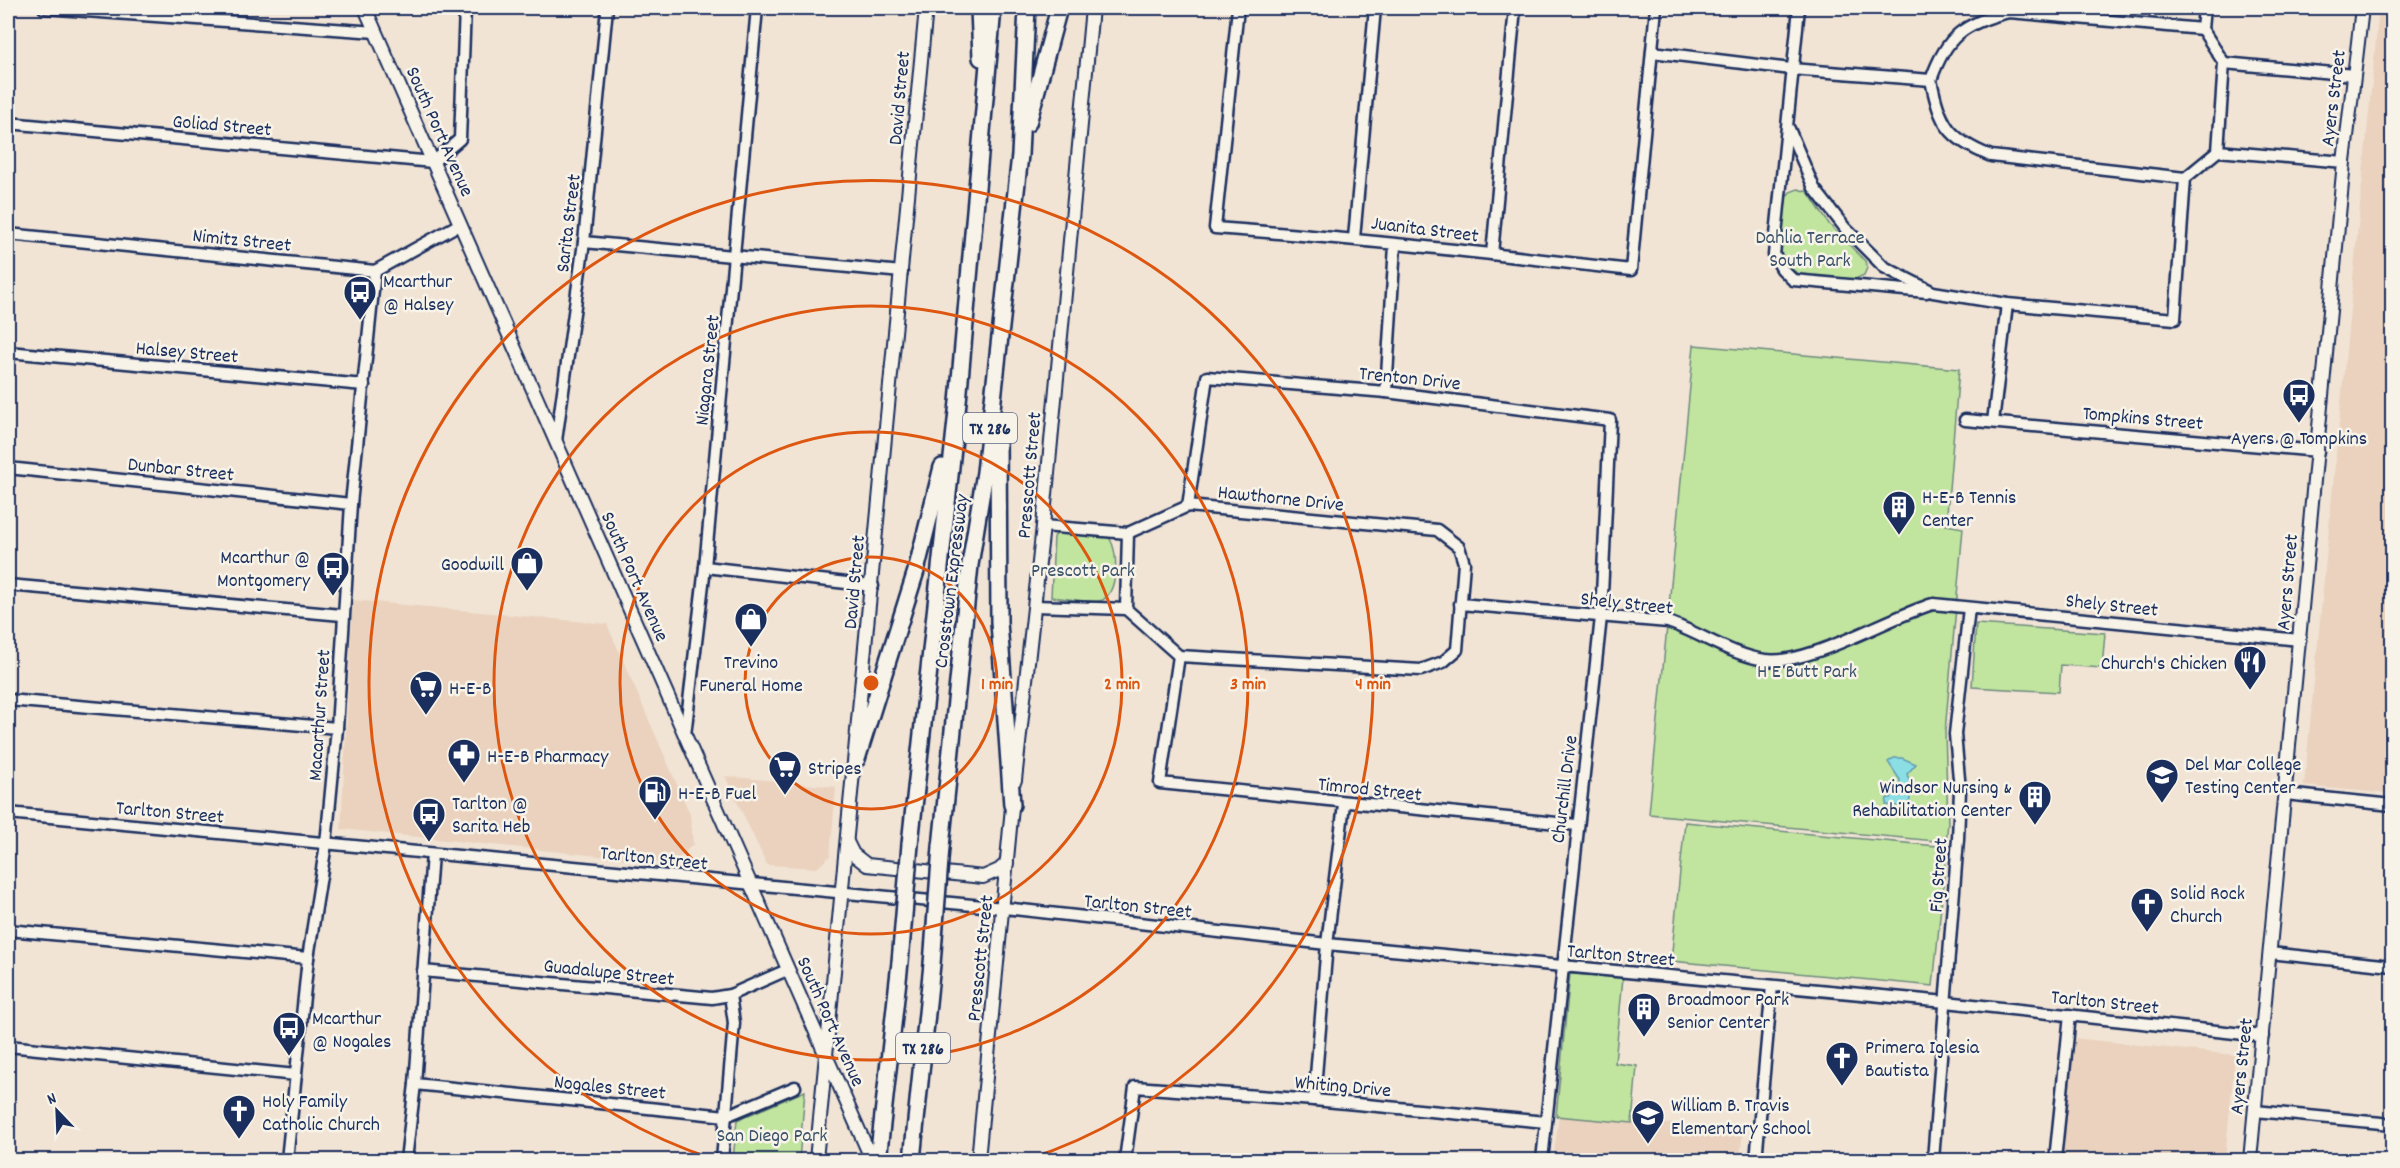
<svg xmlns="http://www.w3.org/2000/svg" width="2400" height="1168" viewBox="0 0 2400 1168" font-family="Dekko,sans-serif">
  <rect width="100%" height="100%" fill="#f1e4d5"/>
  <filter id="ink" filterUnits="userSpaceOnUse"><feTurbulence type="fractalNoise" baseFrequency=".0167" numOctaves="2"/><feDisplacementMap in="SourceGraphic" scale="12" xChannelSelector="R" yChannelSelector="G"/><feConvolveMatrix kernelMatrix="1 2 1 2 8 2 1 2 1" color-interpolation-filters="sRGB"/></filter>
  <g filter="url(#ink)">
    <g fill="#ead2be">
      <polygon points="2379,8 2392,8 2392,794 2304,786"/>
      <polygon points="353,600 607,624 690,814 693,844 674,864 341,829"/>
      <polygon points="725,776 836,787 830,856 817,868 767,865"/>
      <polygon points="2073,1038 2235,1055 2225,1160 2062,1160"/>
      <polygon points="1559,1116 1743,1129 1740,1160 1553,1160"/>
    </g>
    <g fill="#c1e59f" stroke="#6e8a7e" stroke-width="1.5">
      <polygon points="1798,189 1808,192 1829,224 1866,262 1867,268 1864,275 1851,281 1801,276 1785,264 1781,251 1785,199 1790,192"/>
      <polygon points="1694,345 1959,369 1946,525 1963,528 1945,732 1948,823 1946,842 1649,814"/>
      <path d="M1059,531L1107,536C1120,546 1119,598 1099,601C1085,603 1066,598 1051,597L1054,537Z"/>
      <polygon points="1976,624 2105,633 2102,668 2061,665 2059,692 1972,687"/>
      <polygon points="1685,822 1947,847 1933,986 1671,961"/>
      <polygon points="1570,974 1623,977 1615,1063 1637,1066 1632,1123 1556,1116"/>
      <polygon points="805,1091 799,1160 733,1160 737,1120"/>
    </g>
    <polygon fill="#8cdee5" stroke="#5f98af" stroke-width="1.5" points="1894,758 1902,758 1916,764 1907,774 1911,786 1909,807 1886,805 1887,798 1891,798 1892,794 1889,785 1900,784 1900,780 1888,762"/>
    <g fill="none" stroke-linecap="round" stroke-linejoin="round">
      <g stroke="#1b2f5e" stroke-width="15">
        <g id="minor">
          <polyline points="44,8 376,32"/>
          <path d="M1238,8L1215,228C1354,238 1493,254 1631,270L1656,8"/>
          <polyline points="1799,8 1774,255 1782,269 1793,280 1927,292"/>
          <polyline points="1652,52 1791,69 1931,80"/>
          <polyline points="2224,63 2354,75"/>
          <path d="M1931,80C1946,36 1964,23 2009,12L2202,29"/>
          <path d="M1931,80C1940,124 1948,139 1991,156L2185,178"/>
          <polyline points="8,123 433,162 460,139 465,8"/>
          <polyline points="1789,129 1814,188 1845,228 1884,267 1933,292 2007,304 2175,319 2185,178 2218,151 2224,63 2202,29 2204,8"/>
          <polyline points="2218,151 2344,162"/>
          <polyline points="8,234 375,271 460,224"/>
          <polyline points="1354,238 1375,8"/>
          <polyline points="584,242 902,272"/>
          <polyline points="1492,254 1515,8"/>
          <polyline points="8,352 364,385"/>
          <polyline points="1386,392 1395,245"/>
          <polyline points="1965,420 2318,451"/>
          <polyline points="1993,422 2007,304"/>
          <polyline points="556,441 584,242 607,8"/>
          <polyline points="8,468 351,504"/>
          <polyline points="1188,506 1207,377 1386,392 1610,420 1601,617 1542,1160"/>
          <polyline points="705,567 873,586"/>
          <polyline points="8,585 342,615"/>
          <path d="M1460,604L1668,622C1700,633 1731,655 1765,660C1809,666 1888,617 1933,604L2300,640"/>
          <polyline points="1035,606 1126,609 1179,656 1421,670 1443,662 1457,650 1464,563 1459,547 1437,530 1188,506 1128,533 1043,526"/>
          <polyline points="1126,609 1128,533"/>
          <polyline points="1179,656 1160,783 1577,825"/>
          <polyline points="8,700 337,728"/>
          <polyline points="685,735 705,567 757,8"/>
          <polyline points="2285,794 2392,805"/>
          <polyline points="8,813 1004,908 1327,944 1946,1002 2263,1036"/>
          <polyline points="8,930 308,958"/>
          <polyline points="2270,953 2392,966"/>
          <polyline points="423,971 712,998 730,995 787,970"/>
          <polyline points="8,1046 296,1075"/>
          <polyline points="415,1084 726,1116 795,1087"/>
          <polyline points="1314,1100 1327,944 1344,804"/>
          <polyline points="2255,1111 2392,1124"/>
          <polyline points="287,1160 308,958 326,844 337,728 351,504 375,271"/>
          <polyline points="406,1160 415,1084 432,854"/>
          <polyline points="722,1160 734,1023 730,995"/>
          <polyline points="1125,1160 1135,1087 1314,1100 1546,1122"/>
          <polyline points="1756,1160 1772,986"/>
          <polyline points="1933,1160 1958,839 1960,790 1955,734 1969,608"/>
          <polyline points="2055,1160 2070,1015"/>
        </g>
      </g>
      <g stroke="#1b2f5e" stroke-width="16">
        <g id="major">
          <polyline points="365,8 872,1160"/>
          <polyline points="1015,780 1043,526 1092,8"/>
          <polyline points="847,842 853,854 867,865 983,877 999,870 1007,863"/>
          <polyline points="816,1160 926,8"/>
          <polyline points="978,1160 1013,797"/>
          <polyline points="2250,1160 2344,162 2362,8"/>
        </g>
      </g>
      <g stroke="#1b2f5e" stroke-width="20">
        <g id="highway">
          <polyline points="979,8 981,58"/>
          <polyline points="1028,123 1059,8"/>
          <polyline points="998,431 999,622 1012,805"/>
          <polyline points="857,759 916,571 942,467"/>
          <polyline points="910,844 958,402 993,8"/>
          <polyline points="941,847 970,565 985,472 1020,155 1027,8"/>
          <polyline points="878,1160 900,962"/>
          <polyline points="912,1160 932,964"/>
        </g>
      </g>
      <use href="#minor" stroke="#f7f3e8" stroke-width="10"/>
      <use href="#major" stroke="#f7f3e8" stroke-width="12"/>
      <use href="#highway" stroke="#f7f3e8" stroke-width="15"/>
      <g stroke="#1b2f5e" stroke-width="20" stroke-linecap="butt">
        <g id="highway-bridge">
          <polyline points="900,962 910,844"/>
          <polyline points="932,964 941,847"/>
        </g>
      </g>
      <use href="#highway-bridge" stroke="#f7f3e8" stroke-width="15"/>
    </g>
  </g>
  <g fill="none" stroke="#de5710" stroke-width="3">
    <circle cx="871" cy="683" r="126"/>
    <circle cx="871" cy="683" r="251"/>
    <circle cx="871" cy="683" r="377"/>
    <path d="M716 1160A502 502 0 1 1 1026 1160"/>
  </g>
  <defs>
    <g id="bus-pin" transform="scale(1.725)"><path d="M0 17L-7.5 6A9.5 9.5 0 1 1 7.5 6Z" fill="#1b2f5e" stroke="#f7f3e8"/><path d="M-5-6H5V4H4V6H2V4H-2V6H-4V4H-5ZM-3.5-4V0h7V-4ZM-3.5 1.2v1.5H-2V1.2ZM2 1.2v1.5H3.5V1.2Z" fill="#fff"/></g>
    <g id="building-pin" transform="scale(1.725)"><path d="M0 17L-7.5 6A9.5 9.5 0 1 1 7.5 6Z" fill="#1b2f5e" stroke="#f7f3e8"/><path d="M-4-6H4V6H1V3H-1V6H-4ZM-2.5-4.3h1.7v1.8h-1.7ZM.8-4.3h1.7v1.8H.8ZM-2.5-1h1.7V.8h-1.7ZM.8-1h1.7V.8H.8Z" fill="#fff"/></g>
    <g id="shop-pin" transform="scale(1.725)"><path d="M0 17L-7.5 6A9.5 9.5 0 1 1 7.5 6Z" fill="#1b2f5e" stroke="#f7f3e8"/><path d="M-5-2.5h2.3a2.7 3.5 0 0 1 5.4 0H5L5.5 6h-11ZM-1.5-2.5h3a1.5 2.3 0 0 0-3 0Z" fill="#fff"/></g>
    <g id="restaurant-pin" transform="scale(1.725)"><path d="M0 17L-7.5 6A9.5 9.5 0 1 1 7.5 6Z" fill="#1b2f5e" stroke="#f7f3e8"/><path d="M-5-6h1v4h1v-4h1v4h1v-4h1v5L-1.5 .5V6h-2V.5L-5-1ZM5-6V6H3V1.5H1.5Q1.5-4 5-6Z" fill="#fff"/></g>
    <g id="supermarket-pin" transform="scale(1.725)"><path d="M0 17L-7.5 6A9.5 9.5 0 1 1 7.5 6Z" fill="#1b2f5e" stroke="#f7f3e8"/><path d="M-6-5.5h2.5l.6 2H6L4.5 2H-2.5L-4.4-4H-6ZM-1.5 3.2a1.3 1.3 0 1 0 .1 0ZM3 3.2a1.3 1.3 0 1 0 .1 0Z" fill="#fff"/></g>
    <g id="pharmacy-pin" transform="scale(1.725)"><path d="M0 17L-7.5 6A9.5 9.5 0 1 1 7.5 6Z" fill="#1b2f5e" stroke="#f7f3e8"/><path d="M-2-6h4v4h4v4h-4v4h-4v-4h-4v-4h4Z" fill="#fff"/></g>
    <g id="university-pin" transform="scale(1.725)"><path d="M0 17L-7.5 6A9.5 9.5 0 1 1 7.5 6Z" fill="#1b2f5e" stroke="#f7f3e8"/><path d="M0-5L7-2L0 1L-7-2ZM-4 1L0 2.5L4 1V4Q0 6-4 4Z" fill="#fff"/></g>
    <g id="fuel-pin" transform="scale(1.725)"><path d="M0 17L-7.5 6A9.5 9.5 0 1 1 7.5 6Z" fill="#1b2f5e" stroke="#f7f3e8"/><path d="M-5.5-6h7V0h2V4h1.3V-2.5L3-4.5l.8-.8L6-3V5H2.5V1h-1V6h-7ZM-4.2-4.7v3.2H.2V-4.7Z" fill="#fff"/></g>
    <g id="church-pin" transform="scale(1.725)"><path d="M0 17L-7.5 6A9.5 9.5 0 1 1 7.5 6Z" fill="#1b2f5e" stroke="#f7f3e8"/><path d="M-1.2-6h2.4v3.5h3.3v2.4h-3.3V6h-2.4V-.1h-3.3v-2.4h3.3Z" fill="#fff"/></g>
    <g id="school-pin" transform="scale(1.725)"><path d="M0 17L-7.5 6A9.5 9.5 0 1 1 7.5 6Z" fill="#1b2f5e" stroke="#f7f3e8"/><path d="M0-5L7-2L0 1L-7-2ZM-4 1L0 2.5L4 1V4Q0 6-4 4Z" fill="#fff"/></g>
  </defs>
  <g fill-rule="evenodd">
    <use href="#bus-pin" x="360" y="292"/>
    <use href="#bus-pin" x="2299" y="395"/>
    <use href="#building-pin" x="1899" y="507"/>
    <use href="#shop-pin" x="527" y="563"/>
    <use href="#bus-pin" x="333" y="568"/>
    <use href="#shop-pin" x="751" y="619"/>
    <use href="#restaurant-pin" x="2250" y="662"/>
    <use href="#supermarket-pin" x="426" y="687"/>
    <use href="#pharmacy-pin" x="464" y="755"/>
    <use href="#supermarket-pin" x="785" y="767"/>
    <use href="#university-pin" x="2162" y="775"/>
    <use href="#fuel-pin" x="655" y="792"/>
    <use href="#building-pin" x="2035" y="797"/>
    <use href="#bus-pin" x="429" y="814"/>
    <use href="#church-pin" x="2147" y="904"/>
    <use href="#building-pin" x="1644" y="1009"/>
    <use href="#bus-pin" x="289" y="1028"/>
    <use href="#church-pin" x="1842" y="1058"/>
    <use href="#church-pin" x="239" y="1111"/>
    <use href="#school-pin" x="1648" y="1116"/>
  </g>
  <g text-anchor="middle" stroke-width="5" stroke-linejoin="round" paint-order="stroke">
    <g fill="#f7f3e8" stroke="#5d6a87" stroke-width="1.5">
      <rect x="963" y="413" width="54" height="30" rx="4.5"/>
      <rect x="896" y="1033" width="54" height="30" rx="4.5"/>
    </g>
    <g font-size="18" font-weight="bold" fill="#1b2f5e">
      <text x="990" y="434">TX 286</text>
      <text x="923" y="1054">TX 286</text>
    </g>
    <g font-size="20" fill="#1b2f5e" stroke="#f7f3e8">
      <text transform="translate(898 98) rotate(-85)" y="7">David Street</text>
      <text transform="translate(2332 98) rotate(-83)" y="7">Ayers Street</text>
      <text transform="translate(222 124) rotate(5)" y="7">Goliad Street</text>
      <text transform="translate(441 131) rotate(66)" y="7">South Port Avenue</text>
      <text transform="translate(567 223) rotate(-83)" y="7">Sarita Street</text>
      <text transform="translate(1425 228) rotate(7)" y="7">Juanita Street</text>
      <text transform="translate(242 239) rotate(6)" y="7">Nimitz Street</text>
      <text transform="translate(187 351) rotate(5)" y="7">Halsey Street</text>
      <text transform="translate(706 370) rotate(-84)" y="7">Niagara Street</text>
      <text transform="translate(1410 377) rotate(6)" y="7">Trenton Drive</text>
      <text transform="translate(2143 417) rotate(5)" y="7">Tompkins Street</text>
      <text transform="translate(181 468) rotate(6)" y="7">Dunbar Street</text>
      <text transform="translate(1028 475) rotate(-85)" y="7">Presscott Street</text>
      <text transform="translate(1281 497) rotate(6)" y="7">Hawthorne Drive</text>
      <text transform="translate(636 576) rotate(66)" y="7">South Port Avenue</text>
      <text transform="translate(950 581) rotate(-83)" y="7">Crosstown Expressway</text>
      <text transform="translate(853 582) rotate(-85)" y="7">David Street</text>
      <text transform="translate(2286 582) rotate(-85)" y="7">Ayers Street</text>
      <text transform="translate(1627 602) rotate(6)" y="7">Shely Street</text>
      <text transform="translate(2112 604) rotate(6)" y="7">Shely Street</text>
      <text transform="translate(318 715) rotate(-86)" y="7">Macarthur Street</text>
      <text transform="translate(1370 788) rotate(6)" y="7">Timrod Street</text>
      <text transform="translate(1563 789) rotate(-83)" y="7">Churchill Drive</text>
      <text transform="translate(170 811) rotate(5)" y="7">Tarlton Street</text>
      <text transform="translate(654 857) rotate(6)" y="7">Tarlton Street</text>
      <text transform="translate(1937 875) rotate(-86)" y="7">Fig Street</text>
      <text transform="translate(1138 905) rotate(6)" y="7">Tarlton Street</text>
      <text transform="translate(1621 954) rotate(5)" y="7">Tarlton Street</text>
      <text transform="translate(979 958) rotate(-84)" y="7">Presscott Street</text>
      <text transform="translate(609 971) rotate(6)" y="7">Guadalupe Street</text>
      <text transform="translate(2105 1001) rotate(6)" y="7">Tarlton Street</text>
      <text transform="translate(832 1021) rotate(66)" y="7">South Port Avenue</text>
      <text transform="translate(2240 1066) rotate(-84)" y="7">Ayers Street</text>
      <text transform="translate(1343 1085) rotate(5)" y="7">Whiting Drive</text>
      <text transform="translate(610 1086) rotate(6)" y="7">Nogales Street</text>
    </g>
    <g font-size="20" fill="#3c536b" stroke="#f7f3e8">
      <text x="1810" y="243">Dahlia Terrace<tspan x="1810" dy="23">South Park</tspan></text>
      <text x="1083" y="576">Prescott Park</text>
      <text x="1807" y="677">H E Butt Park</text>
      <text x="772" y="1141">San Diego Park</text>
    </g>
    <g font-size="20" fill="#1b2f5e" stroke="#f7f3e8" text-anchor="start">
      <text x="383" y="287">Mcarthur<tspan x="383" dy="23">@ Halsey</tspan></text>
      <text x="2299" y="444" text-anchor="middle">Ayers @ Tompkins</text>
      <text x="1922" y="503">H-E-B Tennis<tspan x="1922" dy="23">Center</tspan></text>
      <text x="310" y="563" text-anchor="end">Mcarthur @<tspan x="310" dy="23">Montgomery</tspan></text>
      <text x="504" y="570" text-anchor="end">Goodwill</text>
      <text x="751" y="668" text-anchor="middle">Trevino<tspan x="751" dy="23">Funeral Home</tspan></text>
      <text x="2227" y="669" text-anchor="end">Church's Chicken</text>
      <text x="449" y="694">H-E-B</text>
      <text x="487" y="762">H-E-B Pharmacy</text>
      <text x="2185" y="770">Del Mar College<tspan x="2185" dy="23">Testing Center</tspan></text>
      <text x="808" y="774">Stripes</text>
      <text x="2012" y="793" text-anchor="end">Windsor Nursing &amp;<tspan x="2012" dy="23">Rehabilitation Center</tspan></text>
      <text x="678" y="799">H-E-B Fuel</text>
      <text x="452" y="809">Tarlton @<tspan x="452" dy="23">Sarita Heb</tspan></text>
      <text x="2170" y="899">Solid Rock<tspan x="2170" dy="23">Church</tspan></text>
      <text x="1667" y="1005">Broadmoor Park<tspan x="1667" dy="23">Senior Center</tspan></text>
      <text x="312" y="1024">Mcarthur<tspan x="312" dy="23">@ Nogales</tspan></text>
      <text x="1865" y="1053">Primera Iglesia<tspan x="1865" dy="23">Bautista</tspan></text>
      <text x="262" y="1107">Holy Family<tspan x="262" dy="23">Catholic Church</tspan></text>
      <text x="1671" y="1111">William B. Travis<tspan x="1671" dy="23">Elementary School</tspan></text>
    </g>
  </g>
  <circle cx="871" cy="683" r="9" fill="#de5710" stroke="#f7f3e8" stroke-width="3"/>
  <g font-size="18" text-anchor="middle" font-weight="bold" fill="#de5710" stroke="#f7f3e8" stroke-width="5" stroke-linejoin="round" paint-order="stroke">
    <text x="997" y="689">1 min</text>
    <text x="1122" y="689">2 min</text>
    <text x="1248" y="689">3 min</text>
    <text x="1373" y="689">4 min</text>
  </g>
  <rect width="2400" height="1168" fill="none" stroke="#f7f3e8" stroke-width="30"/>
  <rect x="15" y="15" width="2370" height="1138" fill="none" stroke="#1b2f5e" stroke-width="2" filter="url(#ink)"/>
  <g transform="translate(57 1111) rotate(337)" stroke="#f7f3e8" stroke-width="4.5" paint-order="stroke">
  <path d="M0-4.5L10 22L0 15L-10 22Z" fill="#1b2f5e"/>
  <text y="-9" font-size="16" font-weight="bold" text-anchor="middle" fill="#1b2f5e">N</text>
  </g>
</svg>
